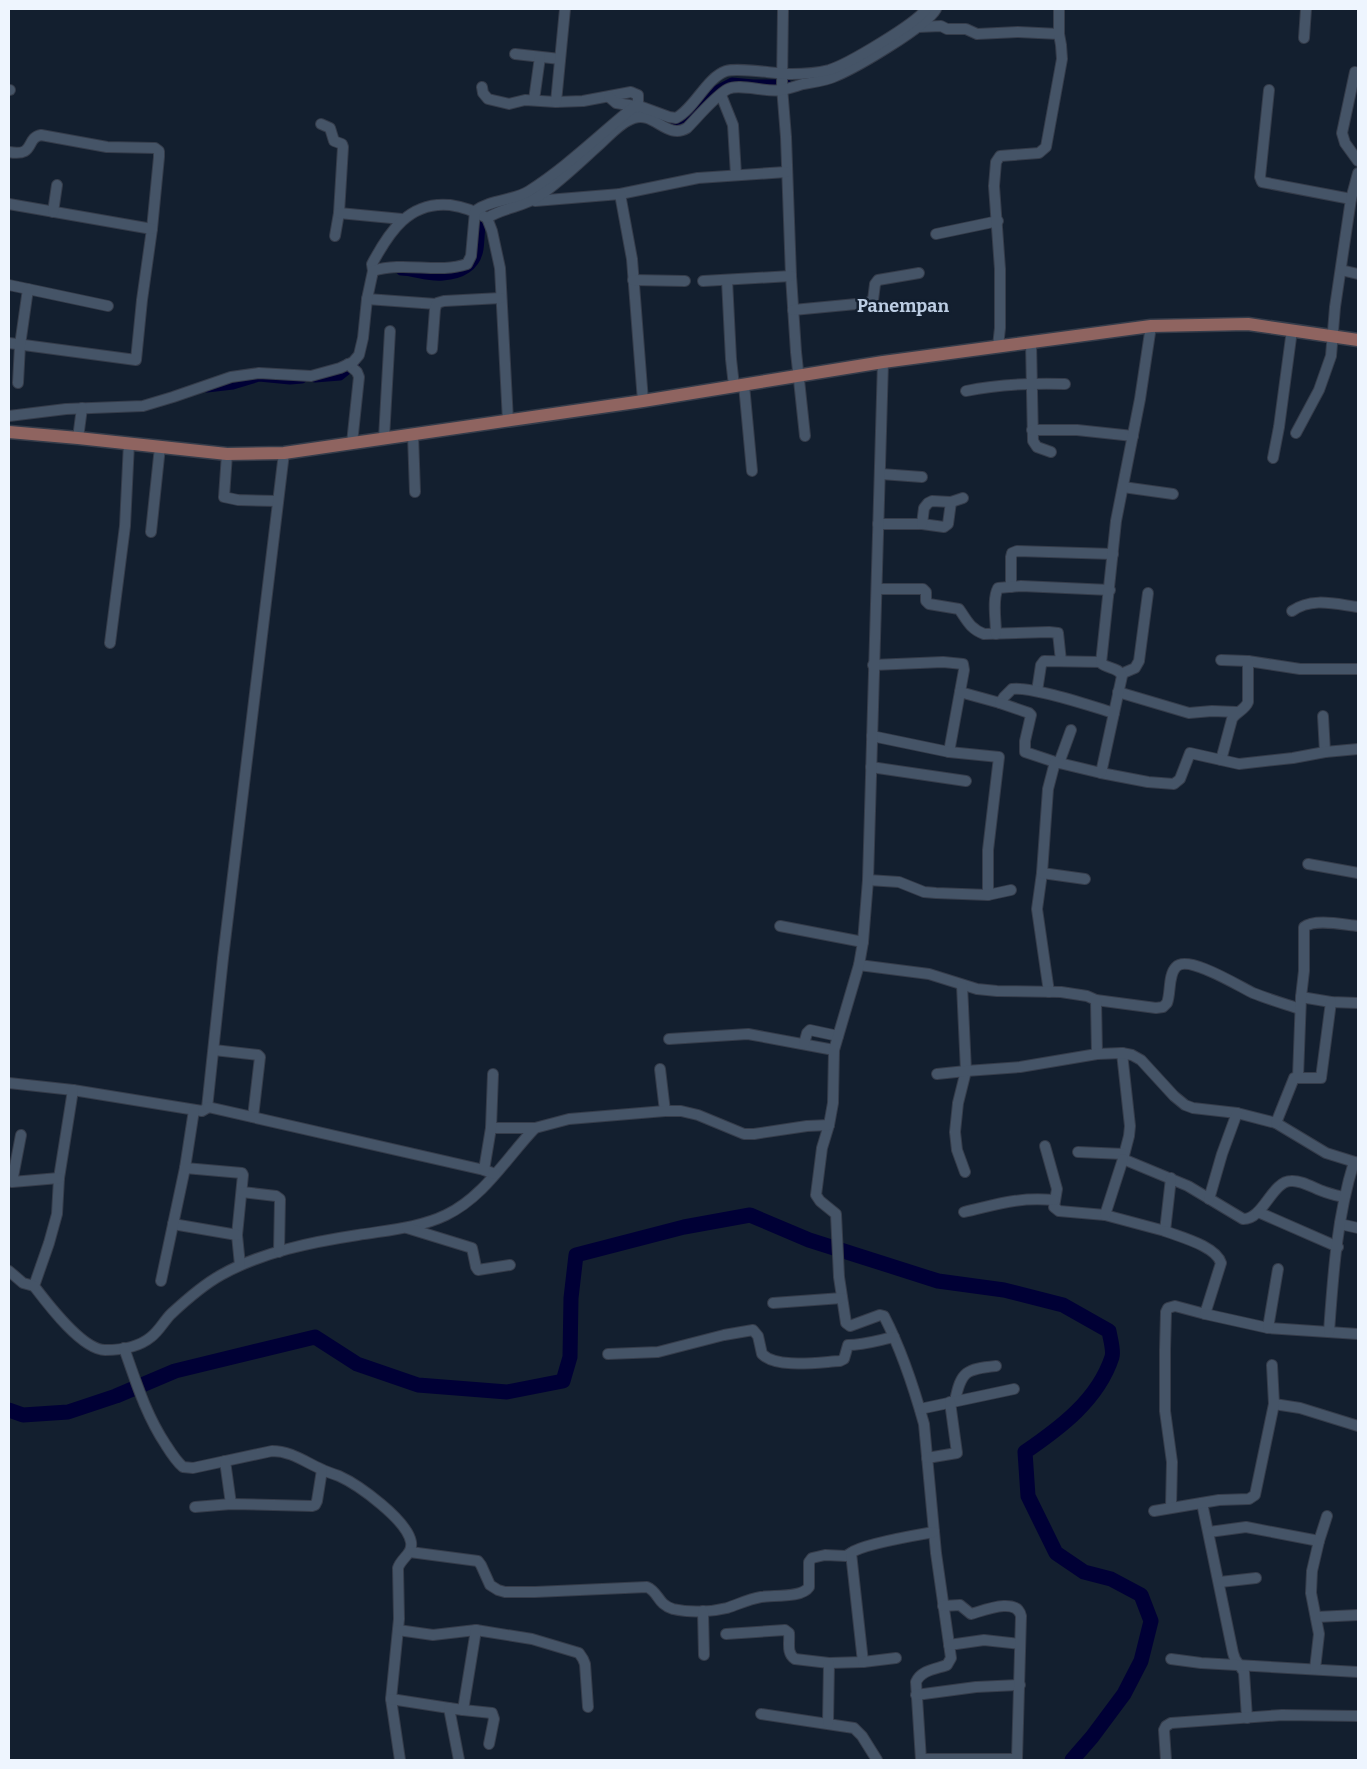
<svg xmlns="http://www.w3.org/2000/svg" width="1367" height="1769" viewBox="0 0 1367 1769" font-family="Bitter,serif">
  <rect width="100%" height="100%" fill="#131f2f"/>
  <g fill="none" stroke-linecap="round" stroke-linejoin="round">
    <g stroke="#000035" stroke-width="9">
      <polyline points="655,117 671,124 685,122 713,92 732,82 753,84 787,84"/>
      <path d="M401,271C414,271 429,278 443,276C461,275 476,267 479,249C481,236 479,222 485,211L507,203"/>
      <polyline points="315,378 340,376 355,364"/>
      <polyline points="207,388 233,385 259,377 290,380 302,379"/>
    </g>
    <path stroke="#000035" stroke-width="15" d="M9,1410L23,1415L68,1412L116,1396L175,1371L315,1337L357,1364L418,1385L507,1392L563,1381L570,1357L571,1298L576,1255L684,1227L750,1215L809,1240L938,1281L1004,1290L1063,1305L1109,1331C1110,1338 1114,1350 1112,1357C1098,1400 1060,1428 1025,1452L1028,1496L1056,1553L1084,1572L1111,1579L1141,1595L1151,1621L1141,1661L1124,1694L1092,1737L1072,1760"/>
    <g stroke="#353c4a" stroke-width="12">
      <g id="minor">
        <polyline points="783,9 782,87 786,137 791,276 796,352 805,436"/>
        <polyline points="918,27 941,26 947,29 966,29 977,34 1018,32 1059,34"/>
        <polyline points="1304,38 1306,9"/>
        <polyline points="515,54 560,59"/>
        <polyline points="1355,72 1342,133 1345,143 1358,161"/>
        <polyline points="482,87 483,93 488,99 509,104 525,100 556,102 583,101 631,92 638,95 638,111"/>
        <polyline points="9,90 10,90"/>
        <polyline points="1269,90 1260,177 1262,182 1351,199 1335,307 1331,356 1319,390 1296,433"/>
        <polyline points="721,95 733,125 736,175"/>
        <polyline points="609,97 616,103 635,106"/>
        <polyline points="534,100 540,57"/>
        <polyline points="556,102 565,9"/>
        <polyline points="321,124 330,128 334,141 342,144 343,147 339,213 335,236"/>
        <path d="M9,152C36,157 25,138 41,135L107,147L155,148L159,151V157L152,229L142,300L136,360L9,343"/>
        <polyline points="620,194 698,178 786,172"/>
        <polyline points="1351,199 1358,173"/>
        <polyline points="535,201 620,194 632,259 643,401"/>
        <polyline points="9,204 152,229"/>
        <polyline points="53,212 57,185"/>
        <polyline points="339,213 402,219"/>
        <polyline points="487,218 492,231 500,268 508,421"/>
        <polyline points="936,234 998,221"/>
        <polyline points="1341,270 1358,274"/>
        <path d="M373,271L372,264C389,232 409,201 450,205C464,207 475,211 487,218C504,207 524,207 539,196C561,181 581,161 600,144C610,135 621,122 634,118C654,111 667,140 687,128C697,118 716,95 728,89C740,83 766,93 781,90C788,89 796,86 803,84C814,82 826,81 836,76C857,67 926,27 936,9"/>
        <polyline points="633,280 685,281"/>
        <polyline points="727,280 731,359 734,386"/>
        <polyline points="703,281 791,276"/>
        <polyline points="9,285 28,289"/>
        <polyline points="367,299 436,304"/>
        <polyline points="793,310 867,303 873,300 875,284 878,280 919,273"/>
        <polyline points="1031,342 1033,441 1037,447 1051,452"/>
        <polyline points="998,346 1000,328 1000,269 994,186 996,162 1000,156 1039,153 1046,147 1062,59 1061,45 1059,34 1059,9"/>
        <polyline points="432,349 435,309 437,303 444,301 501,298"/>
        <polyline points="348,364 357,372 359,377 352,443"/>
        <polyline points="18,383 20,345 28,289 108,306"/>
        <polyline points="744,385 752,471"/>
        <path d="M966,391C999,384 1031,383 1065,384"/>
        <path d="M9,416L66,409L143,406L173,397L231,377L259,373L311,376L340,368L353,362L359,355L363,338L367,299L373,271C404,261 438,274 467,264L471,256L475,211C491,199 513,201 529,191C567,167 600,134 635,106H639L669,117L676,118C695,108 706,78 726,71C739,67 776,74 791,74C804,74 817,73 829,70C847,65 917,23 926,9"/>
        <polyline points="1032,430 1077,430 1133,436"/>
        <polyline points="413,435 415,492"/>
        <polyline points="78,438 82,408"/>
        <polyline points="384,438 390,331"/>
        <polyline points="227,454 224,497 238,500 278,501"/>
        <polyline points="1273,458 1279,427 1292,330"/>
        <polyline points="881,474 922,477"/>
        <polyline points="1123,487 1173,494"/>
        <polyline points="878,524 922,524 944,527 948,524 951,502"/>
        <polyline points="922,524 924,508 928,503 932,501 951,502 963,498"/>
        <polyline points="151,532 160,447"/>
        <polyline points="1011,587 1011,557 1012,553 1017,551 1113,554"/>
        <path d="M877,589H923L926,592V601L929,604L959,609C967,620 970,629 984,634L1049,632L1058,633L1061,661"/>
        <path d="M1292,611C1312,597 1335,604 1358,607"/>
        <path d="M996,634C996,620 992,599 998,588L1021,586L1110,590"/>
        <polyline points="110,643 125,526 129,443"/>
        <polyline points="1221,660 1248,661 1300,669 1358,669"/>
        <polyline points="873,665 943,662 963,664 964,670 949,752"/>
        <polyline points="1121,674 1135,668 1139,661 1148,593"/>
        <polyline points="1037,691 1041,665 1044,661 1101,662"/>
        <path d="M960,692L1000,703L1004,697L1012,689C1032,686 1091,706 1114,713"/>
        <polyline points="1118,692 1189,713 1212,711 1237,712"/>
        <polyline points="1000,703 1029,713 1031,715 1025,741 1025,752 1055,762"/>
        <polyline points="1323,716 1325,752"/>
        <polyline points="872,736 949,752 999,757 988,850 988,895"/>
        <path d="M1221,760L1232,719C1236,712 1245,710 1248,702V661"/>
        <polyline points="1059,763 1071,730"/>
        <polyline points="871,767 966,781"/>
        <polyline points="1101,773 1148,782 1174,784 1180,779 1190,753 1239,764 1293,758 1325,752 1358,749"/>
        <polyline points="1308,864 1358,873"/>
        <polyline points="1042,873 1037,909 1049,992"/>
        <path d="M1085,879L1042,873L1048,789L1055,762L1101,773L1122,676C1119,667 1107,669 1101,663L1116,521L1140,399L1151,326"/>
        <polyline points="868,880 899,882 924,892 936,893 988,895 1011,890"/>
        <polyline points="780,926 863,942"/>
        <path d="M859,965L929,974L977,989L997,991L1061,992L1087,996L1096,1000L1156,1008L1163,1007L1167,1003C1171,993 1168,975 1176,967C1188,954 1240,987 1253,993C1268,999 1285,1004 1300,1009"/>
        <polyline points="962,985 966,1071 958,1103 955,1132 957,1150 965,1172"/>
        <polyline points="1301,997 1331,1002 1358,1003"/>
        <polyline points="1096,1000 1097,1054"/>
        <polyline points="669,1039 748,1034 834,1050"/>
        <polyline points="804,1044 807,1033 810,1030 838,1036"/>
        <polyline points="214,1050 258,1055 260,1057 253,1117"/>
        <path d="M1122,1053L1130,1126L1129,1136L1123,1159L1188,1186L1243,1219C1263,1220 1272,1181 1291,1181C1302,1180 1315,1189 1325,1192C1331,1194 1338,1196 1344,1197"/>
        <polyline points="660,1069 665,1111"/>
        <polyline points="937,1074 966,1071 1020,1067 1097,1054 1122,1053 1132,1055 1141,1060 1174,1096 1185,1105 1193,1108 1237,1113 1276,1123 1326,1153 1358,1163"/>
        <path d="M1298,1077L1301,997L1304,971V927C1315,918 1345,925 1358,926"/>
        <polyline points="9,1083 73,1090 202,1111 207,1108 223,958 284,453"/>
        <path d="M73,1090L59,1178L57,1214L49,1243L34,1286C47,1303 82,1350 105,1350C120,1350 139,1347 151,1337C159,1331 164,1321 171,1314C186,1300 203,1285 221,1275C262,1252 312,1242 358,1235C388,1230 419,1228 446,1215C484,1197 507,1157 535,1128"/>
        <polyline points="208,1107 484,1170 495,1174"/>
        <polyline points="1276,1123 1294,1078 1321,1078 1331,1002"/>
        <path d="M829,1125L822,1148L816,1195L820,1201L836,1214L839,1277L846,1323L850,1326L880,1315L884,1316C901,1349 914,1388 924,1424L936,1553L951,1658L947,1665C936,1669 921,1670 916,1682L921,1760"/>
        <polyline points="491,1128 535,1128 569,1119 665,1111 681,1111 698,1115 744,1134 754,1134 807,1126 829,1125 833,1103 834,1050 859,965 863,942 868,880 883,362"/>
        <polyline points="21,1135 12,1182 59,1178"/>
        <polyline points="1045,1146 1057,1189 1054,1207 1059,1211 1105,1215 1165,1231 1171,1178"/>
        <polyline points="1078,1152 1124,1154"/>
        <polyline points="185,1168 242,1173 243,1175 237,1235 240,1265"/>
        <polyline points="484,1170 491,1128 493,1074"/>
        <polyline points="242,1192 276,1196 280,1199 279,1252"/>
        <polyline points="1209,1199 1222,1154 1237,1113"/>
        <path d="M964,1212C999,1204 1017,1197 1054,1200"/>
        <polyline points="1258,1212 1338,1247"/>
        <polyline points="1105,1215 1123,1159"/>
        <polyline points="173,1224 237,1235"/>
        <polyline points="1340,1224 1358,1228"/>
        <polyline points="407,1228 472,1248 476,1267 478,1270 510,1265"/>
        <path d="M1165,1231C1180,1237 1216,1246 1221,1263L1205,1314L1175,1306L1168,1308L1166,1312L1165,1350V1411L1172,1462L1171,1507"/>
        <polyline points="9,1271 23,1283 34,1286"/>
        <polyline points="161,1281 185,1168 194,1110"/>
        <polyline points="773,1303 842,1298"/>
        <polyline points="1205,1314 1268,1328 1358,1334"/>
        <polyline points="1268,1328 1278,1269"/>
        <path d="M1329,1332C1333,1275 1337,1216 1354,1162"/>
        <path d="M124,1348C136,1382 146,1415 166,1445C171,1453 176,1461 183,1467L193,1468L272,1451C291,1451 305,1462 321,1469C327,1472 333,1474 339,1476C359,1485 407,1520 411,1542C413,1554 401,1558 398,1568L399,1619L391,1699L400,1760"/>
        <path d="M608,1354L658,1352L724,1335L753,1330L758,1336L762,1354C777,1369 820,1362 840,1361L844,1359L848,1345C864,1345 879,1340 894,1337"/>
        <path d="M955,1401C961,1371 966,1369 996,1366"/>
        <polyline points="1274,1404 1300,1408 1358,1426"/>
        <polyline points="920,1409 1014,1389"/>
        <polyline points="927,1458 957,1453 950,1402"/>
        <polyline points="225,1461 231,1504"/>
        <polyline points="1202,1503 1233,1653 1235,1659 1244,1672 1247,1718"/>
        <polyline points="195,1507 231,1504 312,1506 315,1505 317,1501 322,1470"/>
        <polyline points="1154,1511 1219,1500 1249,1499 1255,1495 1274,1404 1272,1365"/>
        <polyline points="1209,1532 1246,1527 1319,1541"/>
        <path d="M410,1552L478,1561L481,1565L490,1585L498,1590L505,1592H535L647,1587C659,1592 657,1604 673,1609C690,1613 711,1612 727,1608C739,1604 749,1599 761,1597C774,1595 802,1598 809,1587V1562L812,1558L825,1555L846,1556L851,1553"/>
        <polyline points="1220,1582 1256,1578"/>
        <polyline points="703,1611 704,1655"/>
        <polyline points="1316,1617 1358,1615"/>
        <polyline points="398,1630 433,1635 476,1630 532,1639 579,1653 583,1659 585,1664 588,1707"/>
        <path d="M726,1634L785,1630L789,1633C790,1642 786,1653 795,1659L829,1663L863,1662L851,1553C862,1544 917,1535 934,1532"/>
        <polyline points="949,1645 984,1640 1020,1644"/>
        <polyline points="1171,1659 1201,1663 1358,1672"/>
        <polyline points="863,1662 896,1658"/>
        <polyline points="1315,1669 1319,1634 1311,1593 1312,1571 1319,1541 1327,1516"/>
        <polyline points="916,1695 976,1687 1020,1685"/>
        <polyline points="391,1699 449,1708"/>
        <polyline points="463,1710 492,1713 494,1719 489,1744"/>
        <polyline points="761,1714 854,1728 862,1736 877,1760"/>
        <polyline points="828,1723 829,1663"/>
        <path d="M921,1759H1017L1021,1616C1017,1597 985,1610 971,1614L960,1605L943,1606"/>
        <polyline points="459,1760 449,1708 463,1710 476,1630"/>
        <polyline points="1166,1760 1164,1730 1166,1726 1171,1723 1282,1715 1358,1716"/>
      </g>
    </g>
    <g stroke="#353c4a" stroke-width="15">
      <polyline id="major" points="9,432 78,438 227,454 284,453 643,401 883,362 1151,326 1248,324 1358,340"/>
    </g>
    <use href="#minor" stroke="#455467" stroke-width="10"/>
    <use href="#major" stroke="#8f6460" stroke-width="12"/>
  </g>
  <g text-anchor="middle" stroke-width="5" stroke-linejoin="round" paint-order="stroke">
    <g font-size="18" font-weight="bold" fill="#bccde3" stroke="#131f2f">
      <text x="903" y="312">Panempan</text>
    </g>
  </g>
  <rect width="1367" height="1769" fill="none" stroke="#eef5fe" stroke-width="20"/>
</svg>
